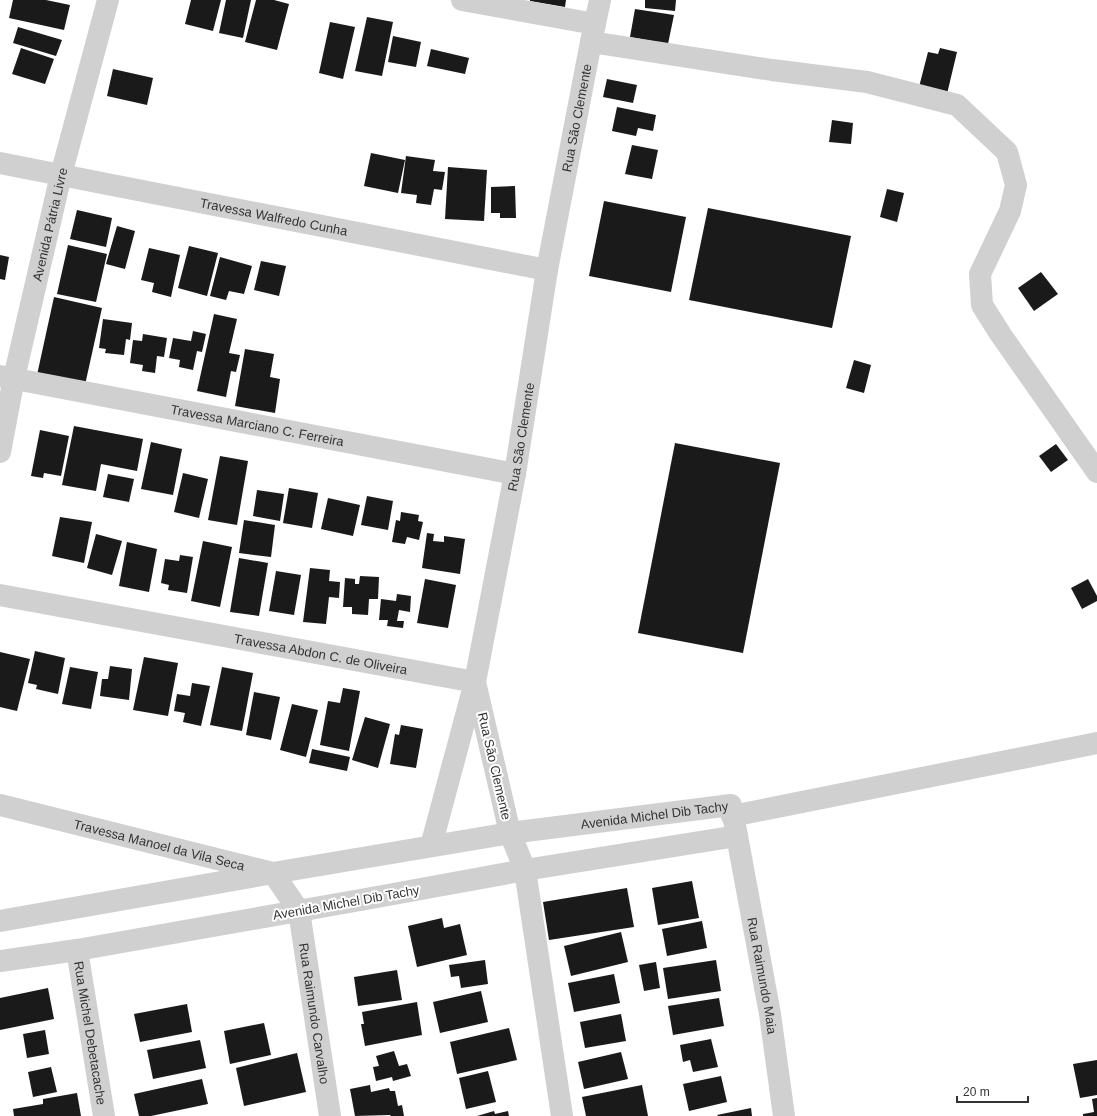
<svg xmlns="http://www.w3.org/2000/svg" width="1097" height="1116" viewBox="0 0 1097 1116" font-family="Helvetica,sans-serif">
  <rect width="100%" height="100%" fill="#fff"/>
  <g fill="#1a1a1a">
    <polygon points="13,0 46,0 70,5 64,30 9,18"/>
    <polygon points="191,0 221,0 213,31 185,24"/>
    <polygon points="226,0 251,0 243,38 219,33"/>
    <polygon points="256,0 274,0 289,4 277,50 245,42"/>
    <polygon points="530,0 566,0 565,7 530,1"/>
    <polygon points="645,0 676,0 675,11 645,8"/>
    <polygon points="635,9 674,15 668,44 630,37"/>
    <polygon points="367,17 393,22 382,76 355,71"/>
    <polygon points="330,22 355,27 343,79 319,73"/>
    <polygon points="18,27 62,40 56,56 13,43"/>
    <polygon points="393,36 421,42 416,67 388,62"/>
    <polygon points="21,48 54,59 45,84 12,74"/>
    <polygon points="940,48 957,52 947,94 919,87 928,52 938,54"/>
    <polygon points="431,49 469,58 465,74 427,66"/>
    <polygon points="113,69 153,78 147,105 107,96"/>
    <polygon points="607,79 637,85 633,103 603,97"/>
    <polygon points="617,107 656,115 653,131 638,128 636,136 612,131"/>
    <polygon points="832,120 853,123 851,144 829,142"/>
    <polygon points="632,145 658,150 652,179 625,174"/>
    <polygon points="371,153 405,160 398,193 364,186"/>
    <polygon points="406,156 435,160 433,171 445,172 442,190 434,189 431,205 416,203 417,195 401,193"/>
    <polygon points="448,167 487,170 484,221 445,219"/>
    <polygon points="515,186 516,218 500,218 500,213 491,213 491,187"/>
    <polygon points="887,189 904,193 897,222 880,217"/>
    <polygon points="604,201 686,217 671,292 589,276"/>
    <polygon points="708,208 851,236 832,328 689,300"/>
    <polygon points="77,210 112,218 106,247 70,239"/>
    <polygon points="117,226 135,231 125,269 106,264"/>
    <polygon points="68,245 107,254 96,302 57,294"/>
    <polygon points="189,246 218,253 207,296 178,288"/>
    <polygon points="149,248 180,255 171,297 152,292 154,283 141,280"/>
    <polygon points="0,255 9,257 5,280 0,279"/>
    <polygon points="220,257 252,266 244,294 229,291 226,300 210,296"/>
    <polygon points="261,261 286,266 279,296 254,290"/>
    <polygon points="1041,272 1058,294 1034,311 1018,288"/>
    <polygon points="54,297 102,308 85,385 37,375"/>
    <polygon points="214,314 237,319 229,353 240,355 236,372 231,371 226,397 197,391"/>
    <polygon points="103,319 132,323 130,340 126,339 124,355 105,353 106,349 99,348"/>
    <polygon points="193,331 206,334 202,352 197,351 193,370 179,367 180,360 169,358 173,338 191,341"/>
    <polygon points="143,334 167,338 164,357 157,356 155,373 142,371 143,365 130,363 133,340 142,341"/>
    <polygon points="245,349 274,354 270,377 280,379 275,413 235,406"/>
    <polygon points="854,360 871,365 864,393 846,388"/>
    <polygon points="74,426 143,439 137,471 101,464 96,491 62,485"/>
    <polygon points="40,430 69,436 61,476 44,473 43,478 31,476"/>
    <polygon points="151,442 182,449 173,495 141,489"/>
    <polygon points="675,443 780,463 743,653 638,633"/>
    <polygon points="1056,444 1068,460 1051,472 1039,456"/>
    <polygon points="220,456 248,461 237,525 208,520"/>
    <polygon points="183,473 208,479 199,518 174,512"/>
    <polygon points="108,474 134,479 129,502 103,497"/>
    <polygon points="289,488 318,493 312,528 283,523"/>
    <polygon points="257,490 284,494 280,521 253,516"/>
    <polygon points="367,496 393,501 388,530 361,525"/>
    <polygon points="328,498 360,505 353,536 321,529"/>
    <polygon points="401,512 419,515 418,521 423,522 419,540 407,537 405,544 392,542 396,520 400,521"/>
    <polygon points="60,517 92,522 84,563 52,556"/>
    <polygon points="244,520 275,525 271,557 239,553"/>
    <polygon points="427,533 434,534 433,541 444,542 444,536 465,539 460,574 422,568"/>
    <polygon points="96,534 122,541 112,575 87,568"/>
    <polygon points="203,541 232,547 220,607 191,601"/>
    <polygon points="127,542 157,549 149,592 119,586"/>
    <polygon points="180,555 193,557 187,593 168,590 169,585 161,583 165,559 179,561"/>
    <polygon points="239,558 268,563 259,616 230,612"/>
    <polygon points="310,568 330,570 329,581 340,582 339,598 329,597 326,624 303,622"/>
    <polygon points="276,571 301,575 294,615 269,611"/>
    <polygon points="360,576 379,577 378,599 369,599 368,615 352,614 352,607 343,607 345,578 355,579 355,584 359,584"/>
    <polygon points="425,579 456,585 448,628 417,623"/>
    <polygon points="1088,579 1097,596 1097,601 1082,609 1071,588"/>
    <polygon points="397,594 411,596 410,612 399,610 397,621 404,621 403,628 387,626 388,620 379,620 381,599 396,601"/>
    <polygon points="35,651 65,658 58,694 36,689 37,685 28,683"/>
    <polygon points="0,652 30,659 17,711 0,707"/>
    <polygon points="144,657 178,663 168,716 133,710"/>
    <polygon points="110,666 132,669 129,700 100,696 102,679 108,679"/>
    <polygon points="70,667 98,672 91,709 62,704"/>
    <polygon points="222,667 253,673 242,731 210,725"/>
    <polygon points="192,683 210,686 201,726 183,722 185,713 174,711 177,694 190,696"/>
    <polygon points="343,688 360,691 349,751 320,745 328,701 340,703"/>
    <polygon points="254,692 280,697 271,740 246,735"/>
    <polygon points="292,704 318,710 306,757 280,750"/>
    <polygon points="365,717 390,724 378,768 352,760"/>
    <polygon points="401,725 423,729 416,768 390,764 395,734 399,735"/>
    <polygon points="312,749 350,757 347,771 309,763"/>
    <polygon points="692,881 699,918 658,925 652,888"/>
    <polygon points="627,888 634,927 549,940 543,902"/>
    <polygon points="442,918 444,928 460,924 467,955 417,967 408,926"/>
    <polygon points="702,921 707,948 667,956 662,929"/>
    <polygon points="621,932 628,962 571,976 564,946"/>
    <polygon points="485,960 488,984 461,988 459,976 451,977 449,965"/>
    <polygon points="716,960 721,991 668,999 663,968"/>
    <polygon points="656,962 660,988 644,991 639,965"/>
    <polygon points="397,970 402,1000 358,1006 354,977"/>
    <polygon points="614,974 620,1003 574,1012 568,983"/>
    <polygon points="48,988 54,1019 0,1030 0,998"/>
    <polygon points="481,991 488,1022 440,1033 433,1002"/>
    <polygon points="719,998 724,1026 673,1035 668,1006"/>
    <polygon points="417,1002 422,1035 365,1046 361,1024 364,1024 362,1012"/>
    <polygon points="187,1004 192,1032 140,1042 134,1014"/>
    <polygon points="621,1014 626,1041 585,1048 580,1022"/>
    <polygon points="264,1023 271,1055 230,1064 224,1031"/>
    <polygon points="509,1028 517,1060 457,1074 450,1042"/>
    <polygon points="45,1030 49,1054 27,1058 23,1034"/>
    <polygon points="711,1039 718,1067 693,1072 690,1060 683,1062 680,1045"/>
    <polygon points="200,1040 206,1068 153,1079 147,1050"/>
    <polygon points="394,1051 399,1066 407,1064 411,1076 393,1081 392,1077 376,1081 373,1067 379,1066 376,1056"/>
    <polygon points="621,1052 628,1079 584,1089 578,1062"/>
    <polygon points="297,1053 306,1092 244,1106 236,1068"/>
    <polygon points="1097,1060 1097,1095 1080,1098 1073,1064"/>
    <polygon points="51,1067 57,1092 33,1097 28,1072"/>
    <polygon points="488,1071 496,1102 466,1109 459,1078"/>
    <polygon points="721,1076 727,1102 689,1111 683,1084"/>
    <polygon points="202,1079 208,1104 151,1116 139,1116 134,1094"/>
    <polygon points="370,1085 371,1092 389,1088 390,1091 395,1091 398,1106 402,1105 404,1116 391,1116 390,1115 355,1116 350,1089"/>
    <polygon points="642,1085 648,1116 586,1116 582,1097"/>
    <polygon points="77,1093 81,1116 14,1116 13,1109 43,1104 43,1099"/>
    <polygon points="1097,1098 1097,1116 1083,1116 1083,1114 1094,1112 1092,1099"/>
    <polygon points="751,1108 752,1116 718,1116 717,1115"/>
    <polygon points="494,1111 495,1114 508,1111 509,1116 477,1116"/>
  </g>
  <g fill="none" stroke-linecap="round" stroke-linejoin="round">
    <g stroke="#d0d0d0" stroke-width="22">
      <polyline points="462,0 595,24"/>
      <polyline points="591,42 772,70 867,82 957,105 1007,152 1016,185 1010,211 980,274 982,305 1001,335 1097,472"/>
      <path id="s1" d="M0,163L61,175L547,270"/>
      <path id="s2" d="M0,376L515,474"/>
      <path id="s3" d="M0,452L14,378L61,175L108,0"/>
      <path id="s4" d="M0,595L475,682L431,846"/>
      <path id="s5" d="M0,805L273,873L299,911L330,1116"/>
      <polyline points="732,816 1097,743"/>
      <path id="s6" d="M737,836L770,1014L784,1116"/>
      <path id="s7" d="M0,921L273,873L510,833L731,805L737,836L525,870L366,899L77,950L0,961"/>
      <path id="s8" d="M77,950L104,1116"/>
      <path id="s9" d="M562,1116L525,870L510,833L475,682L515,474L547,270L591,42L600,0"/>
    </g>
  </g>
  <g text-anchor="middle" stroke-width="4" stroke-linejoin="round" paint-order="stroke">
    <g font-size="13" fill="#333" stroke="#fff">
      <text dy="5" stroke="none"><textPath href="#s9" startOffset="1017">Rua São Clemente</textPath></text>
      <text dy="5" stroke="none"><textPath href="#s1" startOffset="279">Travessa Walfredo Cunha</textPath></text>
      <text dy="5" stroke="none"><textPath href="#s3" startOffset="233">Avenida Pátria Livre</textPath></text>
      <text dy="5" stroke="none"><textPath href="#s2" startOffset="262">Travessa Marciano C. Ferreira</textPath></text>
      <text dy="5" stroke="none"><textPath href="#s9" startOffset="693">Rua São Clemente</textPath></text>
      <text dy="5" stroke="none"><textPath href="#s4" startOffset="326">Travessa Abdon C. de Oliveira</textPath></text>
      <text transform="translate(495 766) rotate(77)" y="5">Rua São Clemente</text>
      <text dy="5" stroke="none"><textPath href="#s7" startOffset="663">Avenida Michel Dib Tachy</textPath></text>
      <text dy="5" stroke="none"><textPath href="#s5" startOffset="164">Travessa Manoel da Vila Seca</textPath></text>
      <text transform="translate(346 902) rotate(-10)" y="5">Avenida Michel Dib Tachy</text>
      <text dy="5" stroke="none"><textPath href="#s6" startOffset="142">Rua Raimundo Maia</textPath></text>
      <text dy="5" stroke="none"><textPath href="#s5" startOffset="431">Rua Raimundo Carvalho</textPath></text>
      <text dy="5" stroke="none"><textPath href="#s8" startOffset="84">Rua Michel Debetacache</textPath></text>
    </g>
  </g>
  <path d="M957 1096v6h71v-6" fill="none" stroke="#333333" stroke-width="2"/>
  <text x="963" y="1096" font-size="12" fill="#333333" stroke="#ffffff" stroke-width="3" paint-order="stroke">20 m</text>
</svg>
